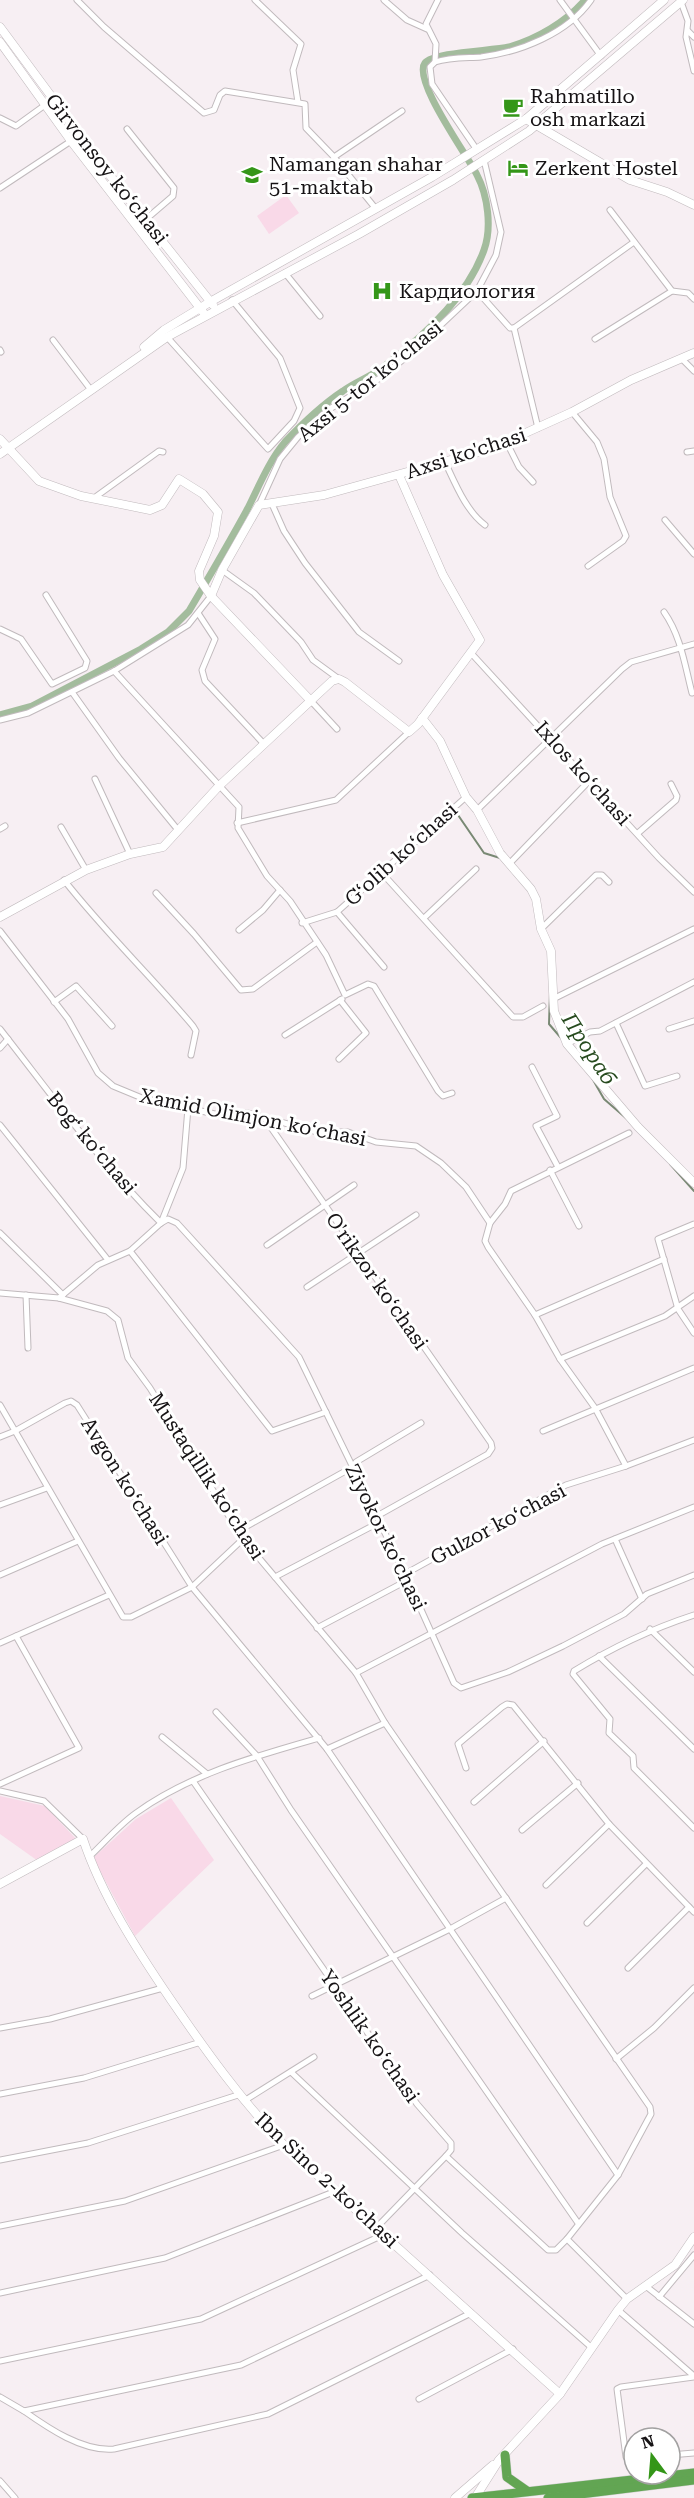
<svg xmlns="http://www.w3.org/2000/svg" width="694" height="2498" viewBox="0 0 694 2498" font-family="'Roboto Serif',serif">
  <rect width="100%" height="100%" fill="#f7eff3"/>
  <g fill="#f9d9e8">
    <polygon points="286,195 299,213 269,234 257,216"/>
    <polygon points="0,1796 45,1806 76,1839 38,1861 0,1834"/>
    <polygon points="171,1798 214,1860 135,1936 93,1858 136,1819"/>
  </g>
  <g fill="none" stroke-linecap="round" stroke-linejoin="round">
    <g stroke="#798974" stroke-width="2">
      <polyline points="458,815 484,853 500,858"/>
      <polyline points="550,994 549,1024 561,1038"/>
      <polyline points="592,1078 604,1099 627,1119"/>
      <polyline points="670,1164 694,1191"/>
    </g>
    <path stroke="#a3bc9d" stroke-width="7" d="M0,715L32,706L141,649L168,632L189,611C209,577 229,543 248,508C259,486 269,461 285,442C303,423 322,405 343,391C355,382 370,377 382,368C422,338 467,298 484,250C492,228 488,196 477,175C468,156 412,80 425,63C434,52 492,51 509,47C537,39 566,22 585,0"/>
    <g stroke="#c1babd" stroke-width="7">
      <g id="street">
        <polyline points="77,0 104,27 204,113 214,110 220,95 225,91 305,104 306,128 334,157 376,209"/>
        <polyline points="255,0 301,44 293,70 298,102"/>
        <polyline points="384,0 407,20 427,29"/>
        <polyline points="438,0 426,24 436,44 435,62 430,67 432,84 477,150"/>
        <polyline points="560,0 601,56"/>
        <polyline points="681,2 688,21 686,37 694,71"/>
        <polyline points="688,31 694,37"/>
        <path d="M435,62C450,57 466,58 481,57C521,52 568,33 591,0"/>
        <polyline points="0,118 16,126 45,105"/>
        <polyline points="127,129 174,188 173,196 145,220"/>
        <polyline points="334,157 402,111"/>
        <polyline points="0,188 71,141"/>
        <polyline points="610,210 672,291 688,293 694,299"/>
        <polyline points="285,273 320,316"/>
        <polyline points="477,291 510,328 514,328 634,242"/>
        <polyline points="514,328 538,428"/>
        <polyline points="167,337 268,449 294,421 300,408 280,358 232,300"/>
        <polyline points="595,339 672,291"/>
        <polyline points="53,340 91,390"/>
        <polyline points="0,350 1,352"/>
        <polyline points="682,359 694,371"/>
        <polyline points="572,412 597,442 604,459 610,497 626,536 623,541 588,566"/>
        <polyline points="507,443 519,467 533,482"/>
        <polyline points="687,452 694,451"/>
        <path d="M445,462C455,483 466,511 485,525"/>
        <polyline points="94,498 159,451 163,452"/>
        <polyline points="272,504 284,531 305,563 359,632 399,661"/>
        <polyline points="259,505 280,459 298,437 328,410 380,378 410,354 477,291 496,255 501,232 484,160"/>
        <polyline points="665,520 694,554"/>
        <polyline points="222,570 254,593 301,642 313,660 339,679"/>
        <path d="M664,612C681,636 685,666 692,693"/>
        <polyline points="198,613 215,639 202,670 205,681 264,744"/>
        <polyline points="0,629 21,639 52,684 85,668 87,661 46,595"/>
        <polyline points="471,653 659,858 694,892"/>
        <polyline points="114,671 239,807 238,828 267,876 290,901 326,955 345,995 368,984 374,986 438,1091 443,1096 452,1093"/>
        <polyline points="72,692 119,758 178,830"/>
        <polyline points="311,701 337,729"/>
        <polyline points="0,720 28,713 114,671 188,625 211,596"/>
        <polyline points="95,779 130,854"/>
        <polyline points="477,810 622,669 631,662 694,644"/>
        <polyline points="237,823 336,800 409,732"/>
        <polyline points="61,827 86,870"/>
        <polyline points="0,829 5,826"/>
        <polyline points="638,833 676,800 677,796 671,784"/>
        <polyline points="509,864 590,780"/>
        <polyline points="382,873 513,1017 523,1017 543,1006"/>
        <path d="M64,880C104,931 151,976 193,1026L196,1031L191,1055"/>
        <polyline points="156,893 194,934 241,990 253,989 317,942"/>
        <polyline points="337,912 384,967"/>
        <polyline points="424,918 476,869"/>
        <polyline points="302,923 337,912 466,797"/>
        <polyline points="541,929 596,875 602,875 609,882"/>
        <polyline points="239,930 263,910 280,890"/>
        <polyline points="0,931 68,1019 98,1073 113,1086 142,1098 224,1116 248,1113 317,1132 348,1132 376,1142 416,1146 441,1163 466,1187 490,1223 505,1204 511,1191 629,1133"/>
        <polyline points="553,999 694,929"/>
        <polyline points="54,1002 76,986 112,1026"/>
        <polyline points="616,1023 645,1086 677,1076"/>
        <path d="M0,1029C51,1094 101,1164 161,1223"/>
        <polyline points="669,1029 694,1021"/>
        <polyline points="285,1035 342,999"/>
        <polyline points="567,1044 590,1032 600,1031 694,982"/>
        <polyline points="0,1048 8,1039"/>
        <polyline points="339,1059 366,1033 340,1000"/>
        <polyline points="532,1067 557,1116 536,1126 558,1167"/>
        <polyline points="265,1119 491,1443 492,1448 488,1454 377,1516"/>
        <polyline points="0,1125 108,1260"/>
        <polyline points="550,1170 579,1226"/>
        <polyline points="161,1223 168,1219 177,1223 299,1357 405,1574 454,1683 461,1688 508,1672 563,1646 624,1614 647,1594 694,1575"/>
        <polyline points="490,1223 485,1241 488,1247 535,1315"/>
        <polyline points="694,1224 658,1239 678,1309 694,1333"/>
        <polyline points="0,1233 63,1295"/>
        <polyline points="267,1245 354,1185"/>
        <polyline points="130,1251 272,1431 326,1412"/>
        <polyline points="307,1287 416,1215"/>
        <polyline points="0,1293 59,1298 107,1311 118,1320 128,1358 150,1388 243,1539 356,1673 385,1723 650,2107 651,2114 618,2175 567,2239 627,2299"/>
        <polyline points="26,1295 28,1348"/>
        <polyline points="59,1298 98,1265 130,1251 161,1223 183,1168 188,1108"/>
        <polyline points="560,1359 665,1316 694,1296"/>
        <polyline points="0,1405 123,1617 131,1617 192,1587 243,1539"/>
        <polyline points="543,1431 694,1368"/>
        <polyline points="0,1437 15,1431 65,1403 71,1401 77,1405 192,1587 327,1749 618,2175"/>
        <polyline points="626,1466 595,1408 560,1359 535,1315 664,1259"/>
        <polyline points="0,1505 47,1488"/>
        <polyline points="238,1531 351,1468 356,1462 421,1423"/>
        <polyline points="615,1539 642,1599"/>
        <polyline points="405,1574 566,1485 626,1466 694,1440"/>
        <polyline points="0,1575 78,1541"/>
        <polyline points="275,1577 380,1522"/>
        <path d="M694,1615C651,1629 613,1647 574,1671L573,1674L610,1719L609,1733L633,1756L634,1768L694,1828"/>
        <polyline points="317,1628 408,1580"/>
        <polyline points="650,1629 694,1672"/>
        <polyline points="0,1643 109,1595"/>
        <polyline points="599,1656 694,1749"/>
        <polyline points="356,1673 602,1544 694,1507"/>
        <polyline points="216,1712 257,1756 291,1810 578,2223"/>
        <polyline points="162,1737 207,1774"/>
        <polyline points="327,1749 385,1723"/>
        <polyline points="466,1768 458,1744 502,1707 507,1704 513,1705 609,1824 694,1912"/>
        <polyline points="193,1781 417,2104 451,2143 451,2150 446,2156 548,2250 556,2250 567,2239"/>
        <polyline points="0,1784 79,1748 16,1636"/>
        <polyline points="0,1791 44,1801 83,1839"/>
        <polyline points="474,1802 544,1741"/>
        <polyline points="522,1830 578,1783"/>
        <path d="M89,1857C104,1843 119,1825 136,1813C190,1774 256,1756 319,1738"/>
        <polyline points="546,1885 609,1824"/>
        <polyline points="587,1923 646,1864"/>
        <polyline points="628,1968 689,1907"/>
        <polyline points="312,1996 450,1929 506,1898"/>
        <polyline points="0,2028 50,2019 163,1988"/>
        <polyline points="616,2059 654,2028 694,1988"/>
        <polyline points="291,2072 462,2233 592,2348"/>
        <polyline points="0,2094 84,2078 201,2042"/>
        <polyline points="244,2101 314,2057"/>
        <polyline points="0,2160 88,2143 238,2095"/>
        <polyline points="0,2226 125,2201 284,2145"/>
        <polyline points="377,2227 446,2156"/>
        <polyline points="647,2287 694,2324"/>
        <polyline points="0,2293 165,2258 336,2191"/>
        <polyline points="659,2297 694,2255"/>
        <polyline points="618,2310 694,2376"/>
        <polyline points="0,2361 201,2319 385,2234"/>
        <polyline points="0,2397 24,2411 241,2365 430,2275"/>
        <polyline points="419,2399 513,2349"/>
        <path d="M24,2411C48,2428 83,2452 114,2449L268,2414L471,2313"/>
        <polyline points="670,2455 694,2453"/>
        <polyline points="634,2468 626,2457 617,2389 621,2387 694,2377"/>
        <polyline points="0,2481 15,2498"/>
      </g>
    </g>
    <g stroke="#c1babd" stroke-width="9">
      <g id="secondary">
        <polyline points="0,27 108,173 213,305"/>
        <polyline points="0,42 71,141 203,312"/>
        <polyline points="526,119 630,180 667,192 694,205"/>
        <polyline points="144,347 164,330 210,302 432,177 526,119 664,0"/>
        <polyline points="0,439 39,481 81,496 150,510 162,505 179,479 203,494 218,512 214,536 199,571 200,580 211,596 311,701"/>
        <polyline points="0,454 167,337 359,234 453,180 529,131 683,0"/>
        <polyline points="211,596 222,570 259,505 324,495 490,449 572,412 631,380 694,353"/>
        <polyline points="422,718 440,741 466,797 477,810 500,853 531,889 536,899 541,929 551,951 554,1011 567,1044 638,1127 694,1183"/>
        <polyline points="0,917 86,870 130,854 163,847 219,786 332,681 339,679 345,682 409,732 418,724 480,640 443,575 399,475"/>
        <path d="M0,1884L83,1839C102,1896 137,1950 171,2000C206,2051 241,2100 284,2145L560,2394"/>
        <polyline points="455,2498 493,2465"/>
        <polyline points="475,2498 499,2460 560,2394 618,2310 627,2299 675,2265 694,2237"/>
      </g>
    </g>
    <g stroke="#d0d0d0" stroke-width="10">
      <g id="highway">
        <polyline points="505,2455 507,2477 527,2491"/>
        <polyline points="472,2498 694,2473"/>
        <polyline points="548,2498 694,2480"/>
      </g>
    </g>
    <use href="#street" stroke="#fff" stroke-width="5"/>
    <use href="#secondary" stroke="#fff" stroke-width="8"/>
    <use href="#highway" stroke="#62a553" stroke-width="9"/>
  </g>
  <defs>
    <g id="cafe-bare" transform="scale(1.62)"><path d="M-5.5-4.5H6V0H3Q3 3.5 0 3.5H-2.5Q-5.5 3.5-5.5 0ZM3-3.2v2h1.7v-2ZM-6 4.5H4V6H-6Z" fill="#349618" stroke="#fff" stroke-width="2.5" paint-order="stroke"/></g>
    <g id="hotel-bare" transform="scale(1.62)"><path d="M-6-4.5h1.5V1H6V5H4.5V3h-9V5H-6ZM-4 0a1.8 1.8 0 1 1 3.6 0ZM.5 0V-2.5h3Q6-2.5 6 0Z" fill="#349618" stroke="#fff" stroke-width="2.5" paint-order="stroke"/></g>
    <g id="school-bare" transform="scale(1.62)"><path d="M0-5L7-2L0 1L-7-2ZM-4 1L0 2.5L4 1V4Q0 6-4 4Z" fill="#349618" stroke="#fff" stroke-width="2.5" paint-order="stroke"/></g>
    <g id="hospital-bare" transform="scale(1.62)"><path d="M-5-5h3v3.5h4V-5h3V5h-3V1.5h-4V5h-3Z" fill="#349618" stroke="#fff" stroke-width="2.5" paint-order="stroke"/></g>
  </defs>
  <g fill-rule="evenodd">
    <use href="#cafe-bare" x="513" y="107"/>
    <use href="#hotel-bare" x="518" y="168"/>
    <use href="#school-bare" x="252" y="175"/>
    <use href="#hospital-bare" x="382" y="291"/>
  </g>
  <g text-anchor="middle" stroke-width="6" stroke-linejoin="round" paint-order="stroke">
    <g font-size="20" fill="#161315" stroke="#fff" text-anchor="start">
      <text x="530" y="103">Rahmatillo<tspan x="530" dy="23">osh markazi</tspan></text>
      <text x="269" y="171">Namangan shahar<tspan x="269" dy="23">51-maktab</tspan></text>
      <text x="535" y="175">Zerkent Hostel</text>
      <text x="399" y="298">Кардиология</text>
    </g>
    <g font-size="20" fill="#161315" stroke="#fff">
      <text transform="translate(107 169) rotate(52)" y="7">Girvonsoy koʻchasi</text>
      <text transform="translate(370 381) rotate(-39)" y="7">Аxsi 5-tor koʼchasi</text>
      <text transform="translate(466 453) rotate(-18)" y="7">Axsi ko'chasi</text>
      <text transform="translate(583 773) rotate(48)" y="7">Ixlos koʻchasi</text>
      <text transform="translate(401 854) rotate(-42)" y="7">Gʻolib koʻchasi</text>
      <text transform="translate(253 1117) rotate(11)" y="7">Xamid Olimjon koʻchasi</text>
      <text transform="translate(92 1143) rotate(50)" y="7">Bogʻ koʻchasi</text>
      <text transform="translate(377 1281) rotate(55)" y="7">O'rikzor koʻchasi</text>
      <text transform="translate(207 1476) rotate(57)" y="7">Mustaqillik koʻchasi</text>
      <text transform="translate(125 1481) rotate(58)" y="7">Avgon koʻchasi</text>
      <text transform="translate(498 1524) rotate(-28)" y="7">Gulzor koʻchasi</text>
      <text transform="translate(386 1537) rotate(64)" y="7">Ziyokor koʻchasi</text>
      <text transform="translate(370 2036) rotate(55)" y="7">Yoshlik koʻchasi</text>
      <text transform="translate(327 2180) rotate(43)" y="7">Ibn Sino 2-koʼchasi</text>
    </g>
    <g font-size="21" font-style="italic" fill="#274b1f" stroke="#fff">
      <text transform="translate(589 1049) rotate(57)" y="7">Прораб</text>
    </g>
  </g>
  <g transform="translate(652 2456) rotate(344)"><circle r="28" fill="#ffffff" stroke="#a2a1a1" stroke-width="1.5"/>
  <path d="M0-4.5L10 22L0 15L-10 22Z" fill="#349618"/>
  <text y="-9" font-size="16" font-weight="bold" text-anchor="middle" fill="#161315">N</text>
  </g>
</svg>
